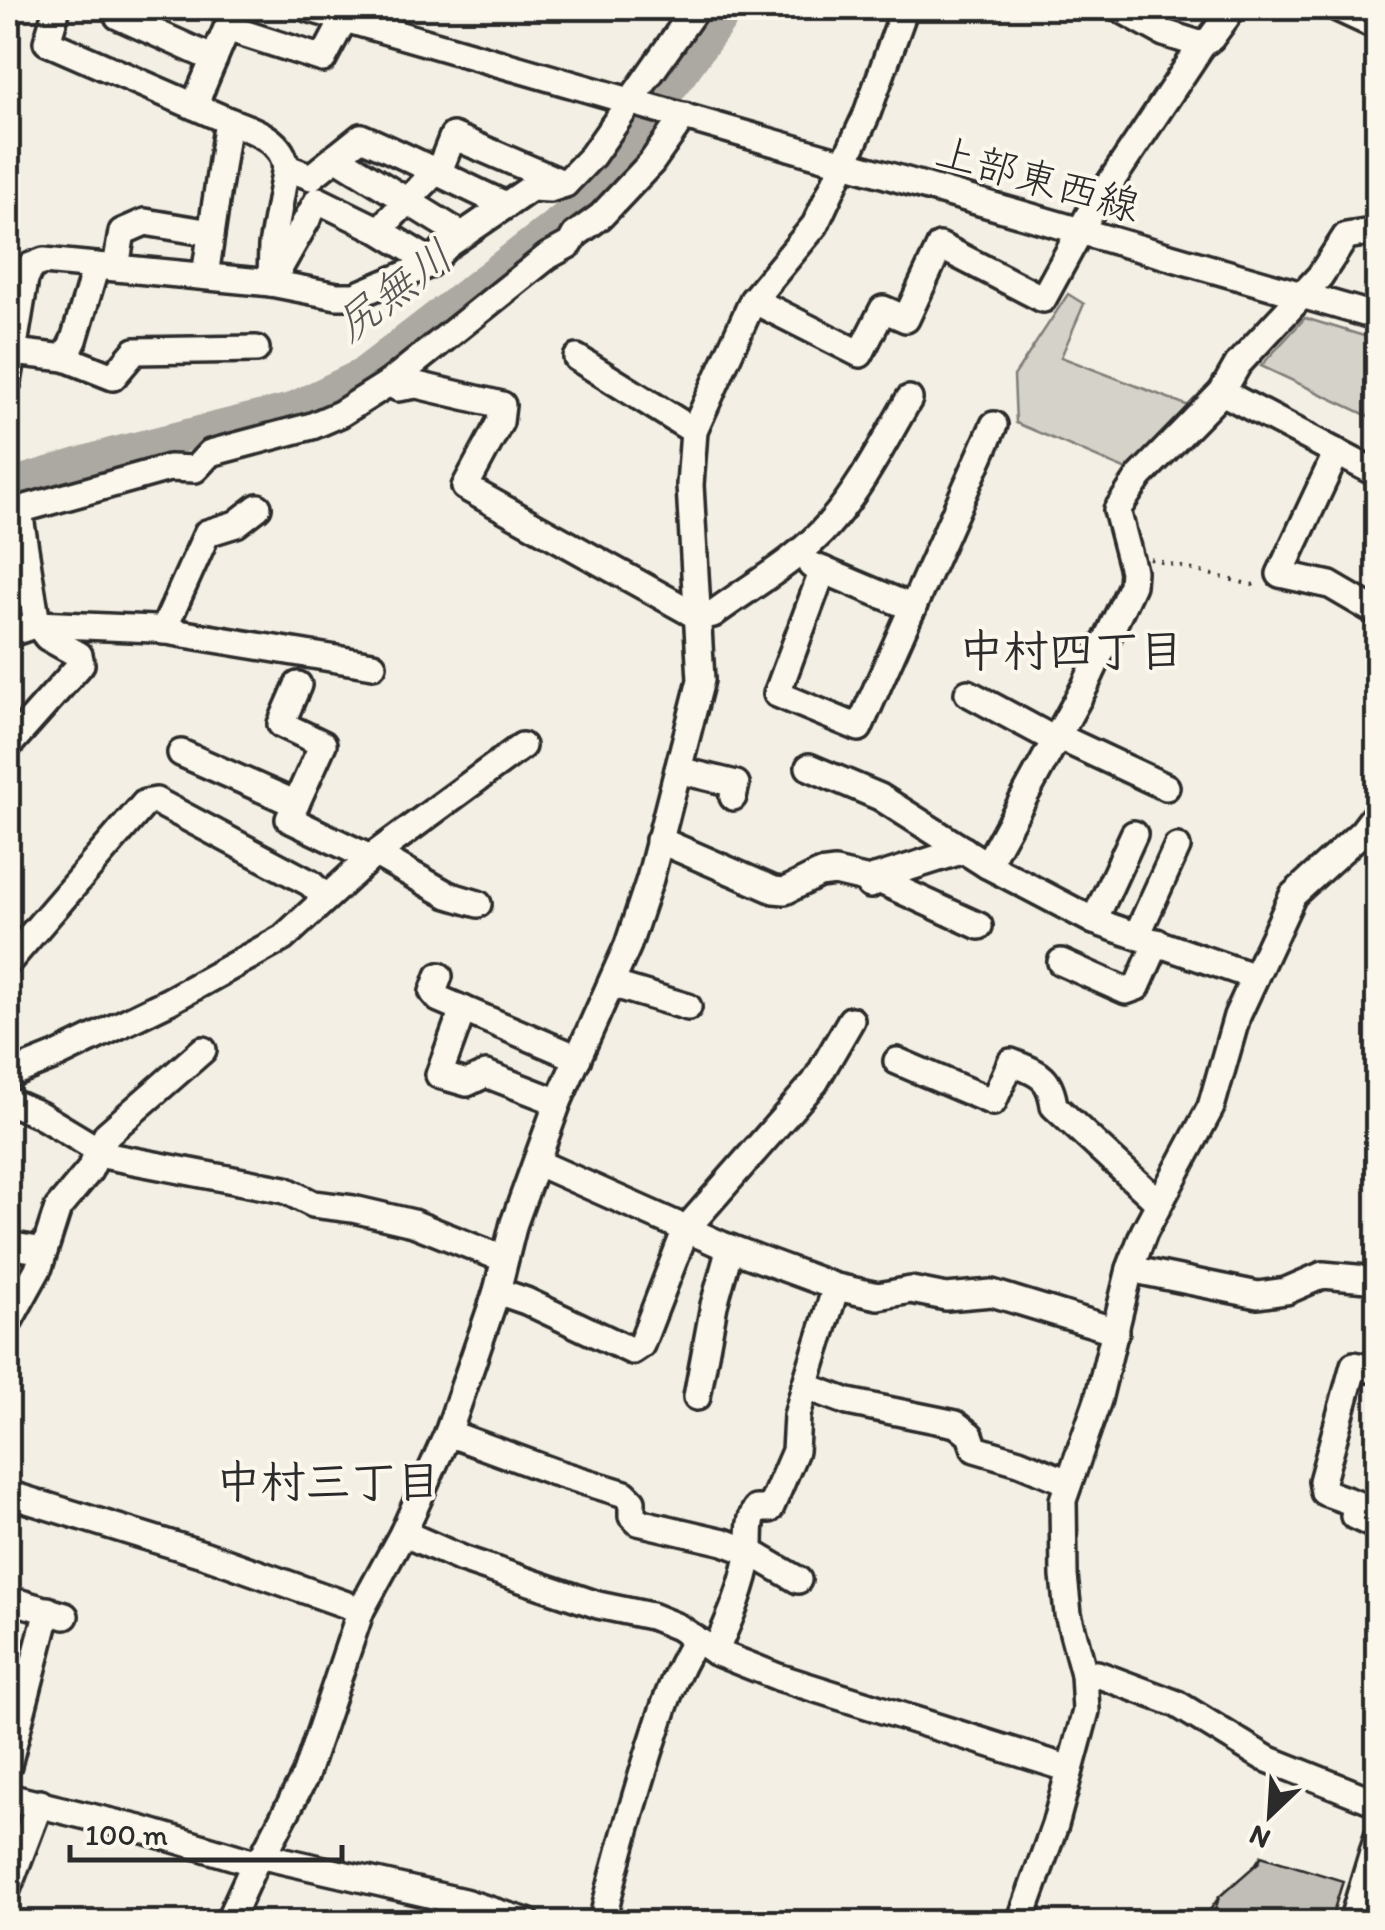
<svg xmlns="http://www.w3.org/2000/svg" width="1385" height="1930" viewBox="0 0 1385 1930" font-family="Itim,'Klee One',sans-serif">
  <rect width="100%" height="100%" fill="#f3efe4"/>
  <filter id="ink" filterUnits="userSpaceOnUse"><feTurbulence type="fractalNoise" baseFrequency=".01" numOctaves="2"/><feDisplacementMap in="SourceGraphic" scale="20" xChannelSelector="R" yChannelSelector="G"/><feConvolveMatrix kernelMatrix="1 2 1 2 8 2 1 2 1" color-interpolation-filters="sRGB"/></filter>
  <g filter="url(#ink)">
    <g fill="#d5d2c9" stroke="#807e7a" stroke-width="2.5">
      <polygon points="1068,294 1084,304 1061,357 1197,409 1136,474 1016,423 1014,376"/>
      <polygon points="1305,318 1377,340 1377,420 1261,366"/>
    </g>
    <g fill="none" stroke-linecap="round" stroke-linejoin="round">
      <polyline stroke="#aca9a2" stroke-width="32" points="8,485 111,454 291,409 361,375 562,220 599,187 729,8"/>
      <g stroke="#2b2b2b" stroke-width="32">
        <g id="minor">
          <polyline points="57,8 47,42 194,106 227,28 323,59 350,8"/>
          <polyline points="121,8 118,16 214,59"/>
          <polyline points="307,8 1378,317"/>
          <polyline points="1119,8 1164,33 1202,45 1211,38 1233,8"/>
          <polyline points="1337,8 1378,27"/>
          <polyline points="194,106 224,119 227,127 205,276"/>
          <path d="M224,119C249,129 282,137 286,167"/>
          <polyline points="336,157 462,235"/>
          <polyline points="379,230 431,262"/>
          <polyline points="116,267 122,232 145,222 211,233"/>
          <path d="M271,278L272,246L286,167L311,177L361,137C411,158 457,183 506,205"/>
          <polyline points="271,283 318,200 379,230 441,166 453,136 565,184"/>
          <polyline points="753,300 860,354 883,309 906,319 940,246 1043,299 1090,213 1202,45"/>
          <polyline points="13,352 65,358 113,377 135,351 256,349"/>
          <polyline points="65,358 74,340 96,266"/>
          <polyline points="577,358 694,431"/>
          <polyline points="8,382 25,279 31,266 44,261 271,283 337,296 355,296 428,265 448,245 531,188 550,189 565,184 592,156 696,8"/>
          <path d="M389,383L398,388L417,385L502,405L500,422L465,487L699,617L713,614C751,586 798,560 829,524C861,488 885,440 909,399"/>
          <polyline points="1222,392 1378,474"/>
          <polyline points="1337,452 1280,574 1330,585 1378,613"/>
          <polyline points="8,513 169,468 195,469 210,453 312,426 340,414 389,383 548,256 570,244 575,235 601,216 651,163 684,116"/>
          <polyline points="811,565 913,608"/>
          <polyline points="823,570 777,694 859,728 994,425"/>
          <polyline points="163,631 207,533 236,524 258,507"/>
          <polyline points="8,634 37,624 154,629 373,665"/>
          <polyline points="298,685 281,724 323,744 289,819 370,858"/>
          <polyline points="968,693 1055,740"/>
          <polyline points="1057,736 1166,787"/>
          <polyline points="8,746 81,664 79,655 47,637 37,624 19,511"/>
          <polyline points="181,753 296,804"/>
          <polyline points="809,767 880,797 987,865 1094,921 1255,977"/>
          <polyline points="678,770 736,784 733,797"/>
          <polyline points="659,840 774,890 785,891 819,874 835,872 869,880 964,850"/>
          <polyline points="376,854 448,895 478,904"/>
          <polyline points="987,865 1085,686 1132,585 1133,571 1117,510 1140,476 1222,392 1238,364 1320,276 1346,236 1378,231"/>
          <polyline points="870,885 874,878 979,926"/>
          <polyline points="1094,921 1134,834"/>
          <polyline points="1137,935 1177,847"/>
          <polyline points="8,962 145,803 156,801 310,883 325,897"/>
          <polyline points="1061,962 1126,991 1137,987 1157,942"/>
          <polyline points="439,976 433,992 439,999 578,1058"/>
          <polyline points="611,984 688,1007"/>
          <polyline points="463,1009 439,1075 467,1083 486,1074 558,1102"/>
          <path d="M897,1061L993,1102L1011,1062C1037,1073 1050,1075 1054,1106L1159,1203"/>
          <polyline points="8,1075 58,1055 169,1001 283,938 370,858 522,746"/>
          <polyline points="8,1101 40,1115 108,1156 285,1190 313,1204 353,1209 413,1223 491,1254 505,1256"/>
          <polyline points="538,1163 722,1245 836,1287 878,1296 911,1290 946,1297 992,1293 1116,1331"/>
          <polyline points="8,1245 44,1251"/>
          <polyline points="1130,1269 1258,1295 1286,1291 1323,1275 1378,1280"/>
          <polyline points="497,1291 526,1301 632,1351 641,1345 686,1229 815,1082 851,1020"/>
          <polyline points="8,1323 39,1267 58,1208 89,1171 107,1134 203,1050"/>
          <polyline points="1378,1371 1354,1365 1322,1481 1324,1492 1357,1504 1354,1516 1378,1527"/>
          <polyline points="805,1386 848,1402 956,1424 970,1435 975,1449 1019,1462 1068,1482"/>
          <polyline points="697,1397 714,1305 730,1248"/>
          <polyline points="448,1433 554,1472 625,1494 632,1501 632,1516 638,1522 724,1542 750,1552 798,1580"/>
          <polyline points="8,1494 206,1555 361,1610"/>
          <polyline points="403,1533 462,1559 598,1605 651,1616 678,1627 715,1652 778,1677 1070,1769"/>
          <polyline points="21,1603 65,1616"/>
          <path d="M715,1652C729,1620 743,1590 749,1555C752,1540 747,1523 756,1509H770L795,1451L797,1416L805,1386L836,1287"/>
          <polyline points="1084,1674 1097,1674 1177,1704 1265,1758 1378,1803"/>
          <polyline points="8,1765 48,1610"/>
          <polyline points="8,1797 140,1829 255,1863"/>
          <polyline points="263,1856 464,1902 527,1922"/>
          <polyline points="8,1887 40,1803"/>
          <polyline points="228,1922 255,1863 263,1856 305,1776 361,1610 403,1533 448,1433 497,1291 514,1223 558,1102 628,945 650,879 701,680 690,485 694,431 753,300 815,225 866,116 905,8"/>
          <path d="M602,1922C615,1866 631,1811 648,1756C660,1718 673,1675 695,1641"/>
          <polyline points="1020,1922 1055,1825 1086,1711 1084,1674 1068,1614 1064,1576 1063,1500 1098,1400 1130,1269 1144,1232 1211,1107 1237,1016 1293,895 1362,832 1378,811"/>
          <polyline points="1352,1922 1378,1836"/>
        </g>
      </g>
      <polyline stroke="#2b2b2b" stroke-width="4" stroke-dasharray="2.5 8" stroke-linecap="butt" points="1150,559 1252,585 1261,581"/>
      <use href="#minor" stroke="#fbf7ec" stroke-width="25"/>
    </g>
    <polygon fill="#a5a39d" stroke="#2b2b2b" stroke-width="2.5" points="1261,1856 1330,1922 1204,1922 1205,1917 1219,1897 1253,1868"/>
    <polygon fill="#86857f" stroke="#2b2b2b" stroke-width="2.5" points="1213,1918 1228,1922 1209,1922"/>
    <polygon fill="#c0beb6" stroke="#2b2b2b" stroke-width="2.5" points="1261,1856 1343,1881 1330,1922 1228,1922 1213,1918 1219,1897 1259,1862"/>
  </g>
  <g text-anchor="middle" stroke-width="8" stroke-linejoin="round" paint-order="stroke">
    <g font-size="42" fill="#2b2b2b" stroke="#fbf7ec">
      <text transform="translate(1038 178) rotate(16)" y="15">上部東西線</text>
    </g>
    <g font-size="45" font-style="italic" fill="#585755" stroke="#fbf7ec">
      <text transform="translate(393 290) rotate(-37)" y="16">尻無川</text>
    </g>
    <g font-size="45" font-weight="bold" fill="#2b2b2b" stroke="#fbf7ec">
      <text x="1071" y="666">中村四丁目</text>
      <text x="328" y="1497">中村三丁目</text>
    </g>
  </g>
  <rect width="1385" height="1930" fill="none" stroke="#fbf7ec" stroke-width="40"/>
  <rect x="20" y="20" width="1345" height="1890" fill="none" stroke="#2b2b2b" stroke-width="4" filter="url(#ink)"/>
  <g transform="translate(1270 1815) rotate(205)" stroke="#fbf7ec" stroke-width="8" paint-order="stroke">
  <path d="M0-8L18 38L0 25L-18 38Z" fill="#2b2b2b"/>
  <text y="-15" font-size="28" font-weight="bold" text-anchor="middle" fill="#2b2b2b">N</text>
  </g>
  <path d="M70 1845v15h272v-15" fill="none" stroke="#2b2b2b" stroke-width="5"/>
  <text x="85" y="1845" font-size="30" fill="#2b2b2b" stroke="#fbf7ec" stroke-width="8" paint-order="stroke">100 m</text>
</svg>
